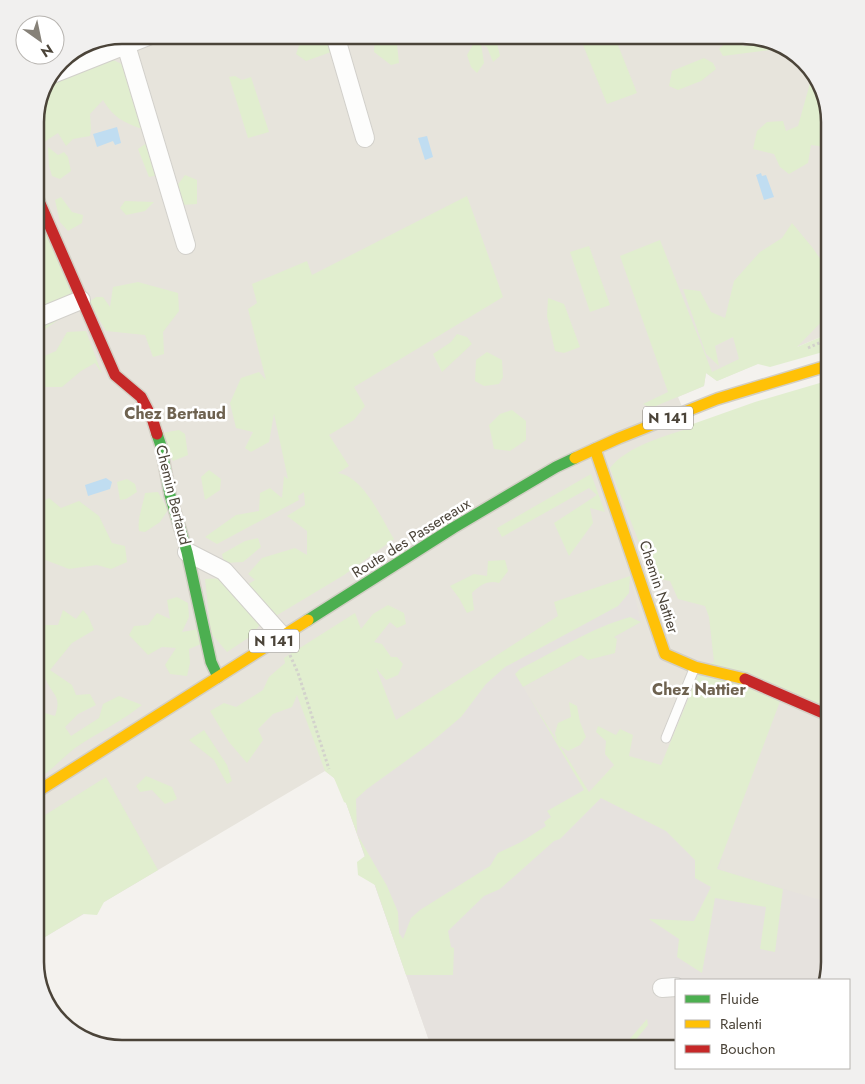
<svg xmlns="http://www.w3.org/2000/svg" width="865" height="1084" viewBox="0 0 865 1084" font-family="Jost,sans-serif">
  <rect width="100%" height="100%" fill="#f4f2ee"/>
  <polygon fill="#e7e4dc" points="139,35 749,35 786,46 815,73 830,121 830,333 717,381 706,373 704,386 678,397 691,428 830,716 830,963 826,980 676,980 676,1049 432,1049 342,791 334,778 325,771 35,943 35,116 44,84"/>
  <polygon fill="#e6e2de" points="630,576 641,622 523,687 589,792 722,859 718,869 830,903 830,963 826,980 676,980 676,1049 432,1049 342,791 396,721 558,616 554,602"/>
  <g fill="#e1eecf">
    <polygon points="312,35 334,35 334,51 306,61 296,54 301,41 315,39"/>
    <polygon points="375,35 396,35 399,63 391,65 374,52"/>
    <polygon points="484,35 514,35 514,38 497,43 500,56 493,62 487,47 481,44 484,63 477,73 471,67 467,55 475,41"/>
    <polygon points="579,35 614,35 637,93 607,104"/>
    <polygon points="732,35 738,35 743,46 769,44 770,50 723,56 719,49 728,41"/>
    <polygon points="704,58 713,63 716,69 701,81 678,90 669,86 672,71"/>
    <path d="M111,59L126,66L142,129C123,122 114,118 103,100L90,114L91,129L90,136L73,139L66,146L58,133L35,148V116L46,81Z"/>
    <polygon points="810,68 815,73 830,121 830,153 819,146 811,145 808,163 789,174 780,167 774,154 753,149 757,131 767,122 783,121 786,131 798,126 812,76"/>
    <polygon points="235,76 242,80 251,77 269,132 248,138 229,77"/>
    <polygon points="148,142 158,175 149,177 138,149"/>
    <polygon points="48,147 58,155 64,152 68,157 71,171 60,179 52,176 49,166"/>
    <polygon points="185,175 197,180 197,204 181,205 176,187"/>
    <path d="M467,196L503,297L354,387L365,406L354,420L329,435L349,466L338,473C364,477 381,518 394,539L344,575L259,626L248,638L227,652L211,633L205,579L224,578L245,586L255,580L248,574L262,558L295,548L307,555V531L287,516L305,505L304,492L298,496L299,500L217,544L205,537L236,515L259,511L260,493L270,488L282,498L284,476L288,479L274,414L269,442L251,452L245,448L253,432L236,428L230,403L241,378L259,372L266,380L248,309L257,303L252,284L307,261L312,275Z"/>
    <polygon points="61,197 72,212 83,215 82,223 68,231 60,222 55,200"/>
    <polygon points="125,201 154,202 145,211 126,215 120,208"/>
    <polygon points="35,209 74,295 35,311"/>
    <polygon points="792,223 812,247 830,273 830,313 797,347 828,334 830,334 830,350 770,367 758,364 717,381 706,373 704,386 651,408 643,404 668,392 620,256 660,240 712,372 739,359 733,337 715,346 719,366 706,354 683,289 700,291 711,312 725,318 734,281 760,252 782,238"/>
    <polygon points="589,246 610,305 590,312 570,252"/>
    <polygon points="138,282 178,293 179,311 163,332 164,354 153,357 145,335 106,331 89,302 96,297 103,297 110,307 113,287"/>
    <polygon points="548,298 564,304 580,347 564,353 555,351 547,316"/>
    <polygon points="55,314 61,318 35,336 35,324"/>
    <polygon points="86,331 102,374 95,363 81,371 62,387 40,387 37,404 35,405 35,360 56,351 67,332"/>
    <polygon points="457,334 467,337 472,344 442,372 433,354 451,342"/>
    <polygon points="487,352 502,360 503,377 499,384 484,386 475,381 476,360"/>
    <path d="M830,380V724L782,696L717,869L783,889L775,952L760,949L766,907L715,898L702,973L677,957L679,939L649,919L694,921L711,887L695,878V860L666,831L601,798L560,839L554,841L500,889L484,896L448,931L451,947L454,948L453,975H406L375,885L358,875L357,862L365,856L346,803L344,802L334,778L325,771L297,695L292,707L273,714L258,729L263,740L247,763L229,742L210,711L224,703L236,707L263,690L269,677L285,663L284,658L355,613L361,629L373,614L388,605L404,613L406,624L397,628L390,622L374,642L382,644L391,657H397L403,664L398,675L386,680L376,668L396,720L558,616L554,602L630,576L629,593L618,606L505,667L486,684L461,717L428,745L367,789L356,799L357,834L387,886L398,912L399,933L403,939L411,918L420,910L490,866L498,853L521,842L546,826L544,822L551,817L547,811L584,790L528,695L557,741L555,733L558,723L571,717L569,702L577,706L580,722L586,737L580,745L568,751L560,746L589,792L614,765L605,754L606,741L596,732L598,726L616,735L620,729L633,735L629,756L661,765L701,668L714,662L709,617L705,606L678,599L670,581L653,578L610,468C626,447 666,435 691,428L690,425L755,402Z"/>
    <polygon points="512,410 526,421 526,440 510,451 494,449 489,425 500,414"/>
    <polygon points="179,430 185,434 188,455 173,461 162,433"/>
    <polygon points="209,470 221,479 220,490 205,500 201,477"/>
    <polygon points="591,474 605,512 590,508 593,523 569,556 554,523 597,495 589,488 502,537 497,528"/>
    <polygon points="127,479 135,484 137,492 126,499 120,500 117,482"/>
    <path d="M158,492L168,510L160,522L145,532L139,531C137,518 143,506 145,493Z"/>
    <polygon points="49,498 61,508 79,501 99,516 112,543 125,546 127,562 111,569 97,565 69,569 35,556 35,506"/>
    <polygon points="258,538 261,547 243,562 224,563 222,554 245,541"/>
    <path d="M505,560L508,571L499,583C488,580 480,585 472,593L474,610L467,613L459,598L450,586L474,574L487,576L488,561Z"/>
    <polygon points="177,597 188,603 189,617 182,632 199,629 201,644 189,649 190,663 187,676 170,674 165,665 176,648 162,647 148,655 129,635 134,626 148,625 157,613 170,619 167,600"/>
    <path d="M63,610L76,619L83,610L88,616L94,630L72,643L50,670L72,685L76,695L90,694L96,705L78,714L65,727L71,736L99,718L103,704L119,696L142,705C121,722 97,733 75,748C61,759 50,772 35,781V710L55,716C62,696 53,696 46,680C40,669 41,637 44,625H58Z"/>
    <path d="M630,617L641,622L614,637L617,639L615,653L588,660L581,655L523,687L515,674L520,669C556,651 591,628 630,617Z"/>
    <polygon points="204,730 227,765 232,781 227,784 214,760 189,740"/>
    <polygon points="146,776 172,787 177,799 165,804 152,790 140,792 136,786"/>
    <polygon points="106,777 158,870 104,902 97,915 83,914 35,943 35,815 45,815"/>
    <polygon points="647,1019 648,1025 628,1049 621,1049"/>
  </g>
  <g fill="#c0ddf1">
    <polygon points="117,127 121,143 115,145 113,141 97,147 93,134"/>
    <polygon points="427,136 433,157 425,160 418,138"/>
    <polygon points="761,173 762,176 766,175 774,197 764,200 756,175"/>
    <polygon points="106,478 112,482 110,489 88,496 85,485"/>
  </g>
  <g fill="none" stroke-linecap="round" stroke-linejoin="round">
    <g stroke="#d2d0cb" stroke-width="11">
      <polyline id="lane" points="666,738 694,669"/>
    </g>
    <g stroke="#d2d0cb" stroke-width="20">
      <g id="street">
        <polyline points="335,35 365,138"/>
        <polyline points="126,45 186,245"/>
        <polyline points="50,75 151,35"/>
        <polyline points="35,319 81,300"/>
        <polyline points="187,552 224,571 282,636"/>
        <polyline points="662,988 676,987"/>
      </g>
    </g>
    <g stroke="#d3cfc5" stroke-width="14">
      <g id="fast">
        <polyline points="157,434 161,446 170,495 187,552 211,662 218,677"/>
        <polyline points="308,620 453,528 556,467 575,458"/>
      </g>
    </g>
    <g stroke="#d3cfc5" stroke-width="14">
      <g id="slow">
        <polyline points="595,449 665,654 695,667 745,679"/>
        <polyline points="575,458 619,438 717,399 830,365"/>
        <polyline points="35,793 308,620"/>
      </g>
    </g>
    <g stroke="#d3cfc5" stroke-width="14">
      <g id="jam">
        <polyline points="35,192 115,375 141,397 152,418 157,434"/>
        <polyline points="745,679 830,716"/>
      </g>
    </g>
    <g stroke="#d3d2cc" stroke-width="3" stroke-dasharray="2.5 2.5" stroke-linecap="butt">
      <polyline points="808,348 830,338"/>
      <polyline points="290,655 298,673 329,769"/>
    </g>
    <use href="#lane" stroke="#fdfdfc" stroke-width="9"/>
    <use href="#street" stroke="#fdfdfc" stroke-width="18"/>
    <use href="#fast" stroke="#4caf50" stroke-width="11"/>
    <use href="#slow" stroke="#ffc107" stroke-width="11"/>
    <use href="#jam" stroke="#c62828" stroke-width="11"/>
  </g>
  <g text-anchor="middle" stroke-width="5" stroke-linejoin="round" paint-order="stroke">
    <g fill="#fff" stroke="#817c74" stroke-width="1">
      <rect x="643" y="406.5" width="50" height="23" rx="4"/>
      <rect x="249" y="629.5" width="50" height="23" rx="4"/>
    </g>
    <g font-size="14" font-weight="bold" fill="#4b4439">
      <text x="668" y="423">N 141</text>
      <text x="274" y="646">N 141</text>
    </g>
    <g font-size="15" fill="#4b4439" stroke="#fff">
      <text transform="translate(173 495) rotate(76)" y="5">Chemin Bertaud</text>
      <text transform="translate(411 538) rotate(-32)" y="5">Route des Passereaux</text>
      <text transform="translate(659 587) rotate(72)" y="5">Chemin Nattier</text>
    </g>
    <g font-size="16" font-weight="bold" fill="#6e6250" stroke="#fff">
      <text x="175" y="419">Chez Bertaud</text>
      <text x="699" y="695">Chez Nattier</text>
    </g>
  </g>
  <path d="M0 0H865V1084H0ZM122 44H743A78 78 0 0 1 821 122V962A78 78 0 0 1 743 1040H122A78 78 0 0 1 44 962V122A78 78 0 0 1 122 44Z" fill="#f1f0ef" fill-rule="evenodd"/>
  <path fill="none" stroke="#4b4439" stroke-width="2.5" d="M122 44H743A78 78 0 0 1 821 122V962A78 78 0 0 1 743 1040H122A78 78 0 0 1 44 962V122A78 78 0 0 1 122 44Z"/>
  <rect x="675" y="979" width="175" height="90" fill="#ffffff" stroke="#b7b4b0"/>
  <rect x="685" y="995" width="25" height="8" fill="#4caf50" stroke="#b7b4b0"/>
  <text x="720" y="1004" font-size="15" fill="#4b4439">Fluide</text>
  <rect x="685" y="1020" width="25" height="8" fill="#ffc107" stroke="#b7b4b0"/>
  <text x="720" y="1029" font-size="15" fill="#4b4439">Ralenti</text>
  <rect x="685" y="1045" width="25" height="8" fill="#c62828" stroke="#b7b4b0"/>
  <text x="720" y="1054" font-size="15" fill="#4b4439">Bouchon</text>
  <g transform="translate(40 40) rotate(147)"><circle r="24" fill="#ffffff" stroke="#b7b4b0"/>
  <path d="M0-4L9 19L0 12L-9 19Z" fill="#868178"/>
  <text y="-8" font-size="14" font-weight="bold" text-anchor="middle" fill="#4b4439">N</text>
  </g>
</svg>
